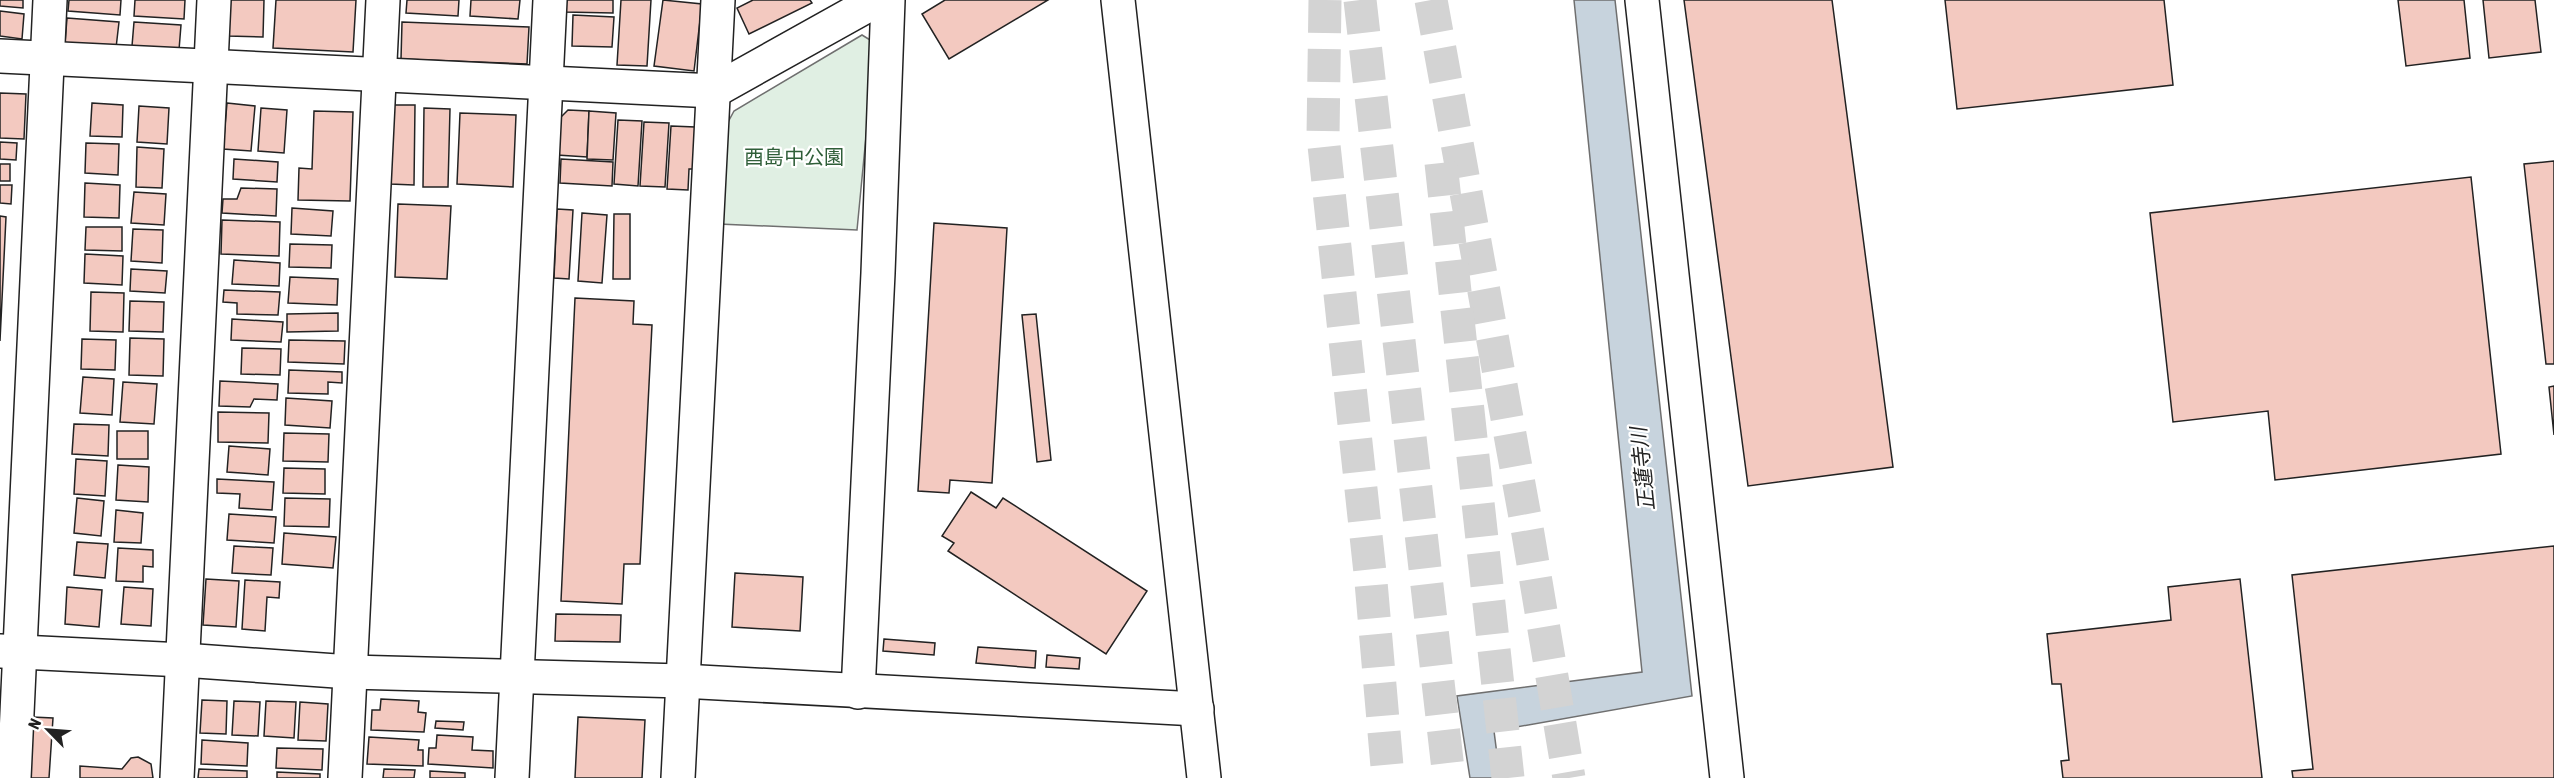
<svg xmlns="http://www.w3.org/2000/svg" width="2554" height="778" viewBox="0 0 2554 778" font-family="'Asap Condensed','Noto Sans JP',sans-serif">
  <rect width="100%" height="100%" fill="#fff"/>
  <polygon fill="#e0efe3" stroke="#6f6f6f" stroke-width="1.5" points="862,35 875,43 857,230 719,224 726,126 734,111"/>
  <polygon fill="#c7d3dd" stroke="#6f6f6f" stroke-width="1.5" points="1574,0 1615,0 1692,696 1494,731 1500,778 1470,778 1457,696 1642,672"/>
  <g fill="#f3c9c0" stroke="#222" stroke-width="1.5">
    <polygon points="0,0 23,0 23,8 0,6"/>
    <polygon points="69,0 121,0 120,15 68,11"/>
    <polygon points="135,0 185,0 184,19 134,16"/>
    <polygon points="229,0 264,0 263,37 228,36"/>
    <polygon points="276,0 356,0 353,52 273,48"/>
    <polygon points="407,0 459,0 458,16 406,13"/>
    <polygon points="471,0 520,0 518,19 470,16"/>
    <polygon points="564,0 613,0 613,13 564,12"/>
    <polygon points="621,0 651,0 647,66 617,65"/>
    <polygon points="663,0 702,4 694,71 654,66"/>
    <polygon points="753,0 810,0 812,3 749,34 737,8"/>
    <polygon points="945,0 1048,0 949,59 922,14"/>
    <polygon points="1684,0 1832,0 1893,467 1748,486"/>
    <polygon points="1945,0 2164,0 2173,85 1957,109"/>
    <polygon points="2398,0 2464,0 2470,58 2406,66"/>
    <polygon points="2483,0 2535,0 2541,52 2489,58"/>
    <polygon points="0,11 24,14 22,39 0,36"/>
    <polygon points="573,15 614,17 612,47 572,46"/>
    <polygon points="67,18 119,22 116,48 65,43"/>
    <polygon points="134,22 181,25 179,50 132,46"/>
    <polygon points="402,22 529,27 527,64 401,59"/>
    <polygon points="0,93 26,94 24,139 0,138"/>
    <polygon points="92,103 123,105 122,137 90,136"/>
    <polygon points="227,103 255,106 251,151 223,149"/>
    <polygon points="391,105 415,105 414,185 390,184"/>
    <polygon points="139,106 169,108 167,144 137,142"/>
    <polygon points="261,108 287,110 284,153 258,151"/>
    <polygon points="424,108 450,109 448,187 423,187"/>
    <polygon points="568,110 589,111 587,157 557,155 560,118"/>
    <polygon points="314,111 353,112 350,201 298,200 299,168 312,169"/>
    <polygon points="589,111 616,113 613,160 587,159"/>
    <polygon points="460,113 516,115 513,187 457,184"/>
    <polygon points="618,120 642,121 638,186 614,184"/>
    <polygon points="644,122 669,123 665,187 640,186"/>
    <polygon points="671,126 695,127 693,169 689,169 688,190 667,189"/>
    <polygon points="0,142 17,143 16,160 0,159"/>
    <polygon points="86,143 119,144 118,175 85,173"/>
    <polygon points="137,147 164,149 162,188 136,187"/>
    <polygon points="234,159 278,162 277,182 233,179"/>
    <polygon points="561,159 613,162 612,186 560,183"/>
    <polygon points="2554,161 2554,364 2546,364 2524,164"/>
    <rect x="0" y="164" width="10" height="17"/>
    <polygon points="2471,177 2501,454 2275,480 2268,411 2173,422 2150,213"/>
    <polygon points="85,183 120,185 119,218 84,217"/>
    <polygon points="0,185 12,185 11,204 0,203"/>
    <polygon points="241,188 277,189 276,216 222,213 223,199 237,199"/>
    <polygon points="134,192 166,194 164,225 131,223"/>
    <polygon points="398,204 451,206 447,279 395,277"/>
    <polygon points="292,208 333,211 331,236 291,234"/>
    <polygon points="557,209 573,210 569,279 554,278"/>
    <polygon points="582,213 607,215 602,283 578,281"/>
    <polygon points="614,214 630,214 630,279 613,279"/>
    <polygon points="0,216 6,217 0,341"/>
    <polygon points="222,220 280,222 279,256 221,254"/>
    <polygon points="934,223 1007,228 992,483 950,480 949,493 918,491"/>
    <polygon points="86,227 122,227 122,251 85,250"/>
    <polygon points="133,229 163,230 162,263 131,261"/>
    <polygon points="290,244 332,245 331,268 289,267"/>
    <polygon points="85,254 123,256 122,285 84,283"/>
    <polygon points="234,260 280,263 279,286 232,284"/>
    <polygon points="131,269 167,271 165,293 130,291"/>
    <polygon points="290,277 338,279 337,305 288,303"/>
    <polygon points="224,290 280,292 278,315 237,314 237,303 223,302"/>
    <polygon points="91,292 124,293 123,332 90,331"/>
    <polygon points="575,298 634,301 633,324 652,325 640,564 624,564 622,604 561,601"/>
    <polygon points="130,301 164,302 163,332 129,331"/>
    <polygon points="338,313 338,331 287,332 287,314"/>
    <polygon points="1036,314 1051,460 1037,462 1022,315"/>
    <polygon points="232,319 283,322 281,342 231,340"/>
    <polygon points="130,338 164,339 163,376 129,375"/>
    <polygon points="82,339 116,340 115,370 81,369"/>
    <polygon points="289,340 345,341 344,364 288,362"/>
    <polygon points="242,348 281,349 280,375 241,374"/>
    <polygon points="289,370 342,372 342,383 328,382 328,394 288,393"/>
    <polygon points="83,377 114,379 112,415 80,413"/>
    <polygon points="220,381 278,384 277,400 254,399 250,407 219,406"/>
    <polygon points="123,382 157,384 154,424 120,422"/>
    <polygon points="2554,386 2554,435 2549,387"/>
    <polygon points="286,398 332,401 330,428 285,425"/>
    <polygon points="218,412 269,413 268,443 218,442"/>
    <polygon points="74,424 109,425 108,456 72,454"/>
    <rect x="117" y="431" width="31" height="28"/>
    <polygon points="284,433 329,434 328,462 283,461"/>
    <polygon points="229,446 270,449 268,475 227,472"/>
    <polygon points="76,459 107,461 105,496 74,494"/>
    <polygon points="118,465 149,467 148,502 116,500"/>
    <polygon points="284,468 325,469 325,494 283,493"/>
    <polygon points="217,479 274,482 272,510 239,508 240,494 217,493"/>
    <polygon points="971,492 996,508 1003,498 1147,591 1106,654 948,551 954,543 942,536"/>
    <polygon points="77,498 104,501 101,536 74,533"/>
    <polygon points="285,498 330,499 329,527 284,526"/>
    <polygon points="116,510 143,513 141,543 114,542"/>
    <polygon points="229,514 276,517 274,543 227,540"/>
    <polygon points="284,533 336,537 333,568 282,564"/>
    <polygon points="77,542 108,544 105,578 74,575"/>
    <polygon points="234,546 273,548 271,575 232,573"/>
    <polygon points="2554,546 2554,778 2293,778 2292,771 2313,769 2292,575"/>
    <polygon points="118,548 153,550 153,567 143,566 143,582 116,581"/>
    <polygon points="735,573 803,577 800,631 732,627"/>
    <polygon points="206,579 239,581 236,627 203,625"/>
    <polygon points="2240,579 2262,778 2063,778 2061,761 2069,760 2061,684 2052,684 2047,634 2171,620 2168,587"/>
    <polygon points="245,580 280,582 279,598 267,597 265,631 242,629"/>
    <polygon points="67,587 102,590 99,627 65,624"/>
    <polygon points="124,587 153,589 151,626 121,624"/>
    <polygon points="556,614 621,615 620,642 555,641"/>
    <polygon points="884,639 935,643 934,655 883,651"/>
    <polygon points="978,647 1036,651 1035,668 976,663"/>
    <polygon points="1047,655 1080,658 1079,669 1046,667"/>
    <polygon points="381,699 419,701 418,712 426,713 424,732 371,730 372,710 380,710"/>
    <polygon points="202,700 227,701 226,734 200,733"/>
    <polygon points="234,701 260,702 258,736 232,735"/>
    <polygon points="266,701 296,702 294,738 264,736"/>
    <polygon points="300,702 328,704 326,741 298,740"/>
    <polygon points="32,717 53,718 49,778 28,778"/>
    <polygon points="578,717 645,720 642,778 575,778"/>
    <polygon points="436,721 464,722 463,730 435,728"/>
    <polygon points="437,735 473,737 472,750 493,751 493,768 428,764 429,748 436,748"/>
    <polygon points="369,737 419,740 418,750 423,750 423,766 367,764"/>
    <polygon points="202,740 248,743 247,766 201,764"/>
    <polygon points="277,748 323,749 322,770 276,768"/>
    <polygon points="138,757 151,764 153,778 80,778 80,766 122,769 131,758"/>
    <polygon points="199,769 247,771 247,778 198,778"/>
    <polygon points="384,769 415,770 414,778 383,778"/>
    <polygon points="430,771 465,773 465,778 430,778"/>
    <polygon points="277,772 320,774 320,778 277,778"/>
  </g>
  <g fill="none" stroke-linecap="round" stroke-linejoin="round">
    <g stroke="#d3d3d3" stroke-width="33" stroke-dasharray="33 16" stroke-linecap="butt">
      <polyline points="1325,0 1323,136 1371,582 1388,778"/>
      <polyline points="1360,0 1449,778"/>
      <polyline points="1431,0 1527,528 1569,778"/>
      <polyline points="1441,163 1508,778"/>
    </g>
    <g stroke="#222" stroke-width="36">
      <g id="minor">
        <polyline points="1118,0 1204,778"/>
        <polyline points="1642,0 1727,778"/>
        <polyline points="0,56 714,91 877,0"/>
        <polyline points="0,651 183,660 350,672 682,681 1197,709"/>
        <polyline points="858,692 878,273 888,0"/>
        <polyline points="14,778 50,0"/>
        <polyline points="177,778 214,0"/>
        <polyline points="345,778 383,0"/>
        <polyline points="512,778 550,0"/>
        <polyline points="678,778 718,0"/>
      </g>
    </g>
    <use href="#minor" stroke="#fff" stroke-width="33"/>
  </g>
  <g text-anchor="middle" stroke-width="4.5" stroke-linejoin="round" paint-order="stroke">
    <g font-size="20" fill="#2f5e38" stroke="#fff">
      <text x="794" y="164">酉島中公園</text>
    </g>
    <g font-size="21" font-style="italic" fill="#222" stroke="#fff">
      <text transform="translate(1643 469) rotate(-96)" y="7">正蓮寺川</text>
    </g>
  </g>
  <g transform="translate(48 730) rotate(295)" stroke="#ffffff" stroke-width="4.5" paint-order="stroke">
  <path d="M0-4.5L10 22L0 15L-10 22Z" fill="#222222"/>
  <text y="-9" font-size="16" font-weight="bold" text-anchor="middle" fill="#222222">N</text>
  </g>
</svg>
